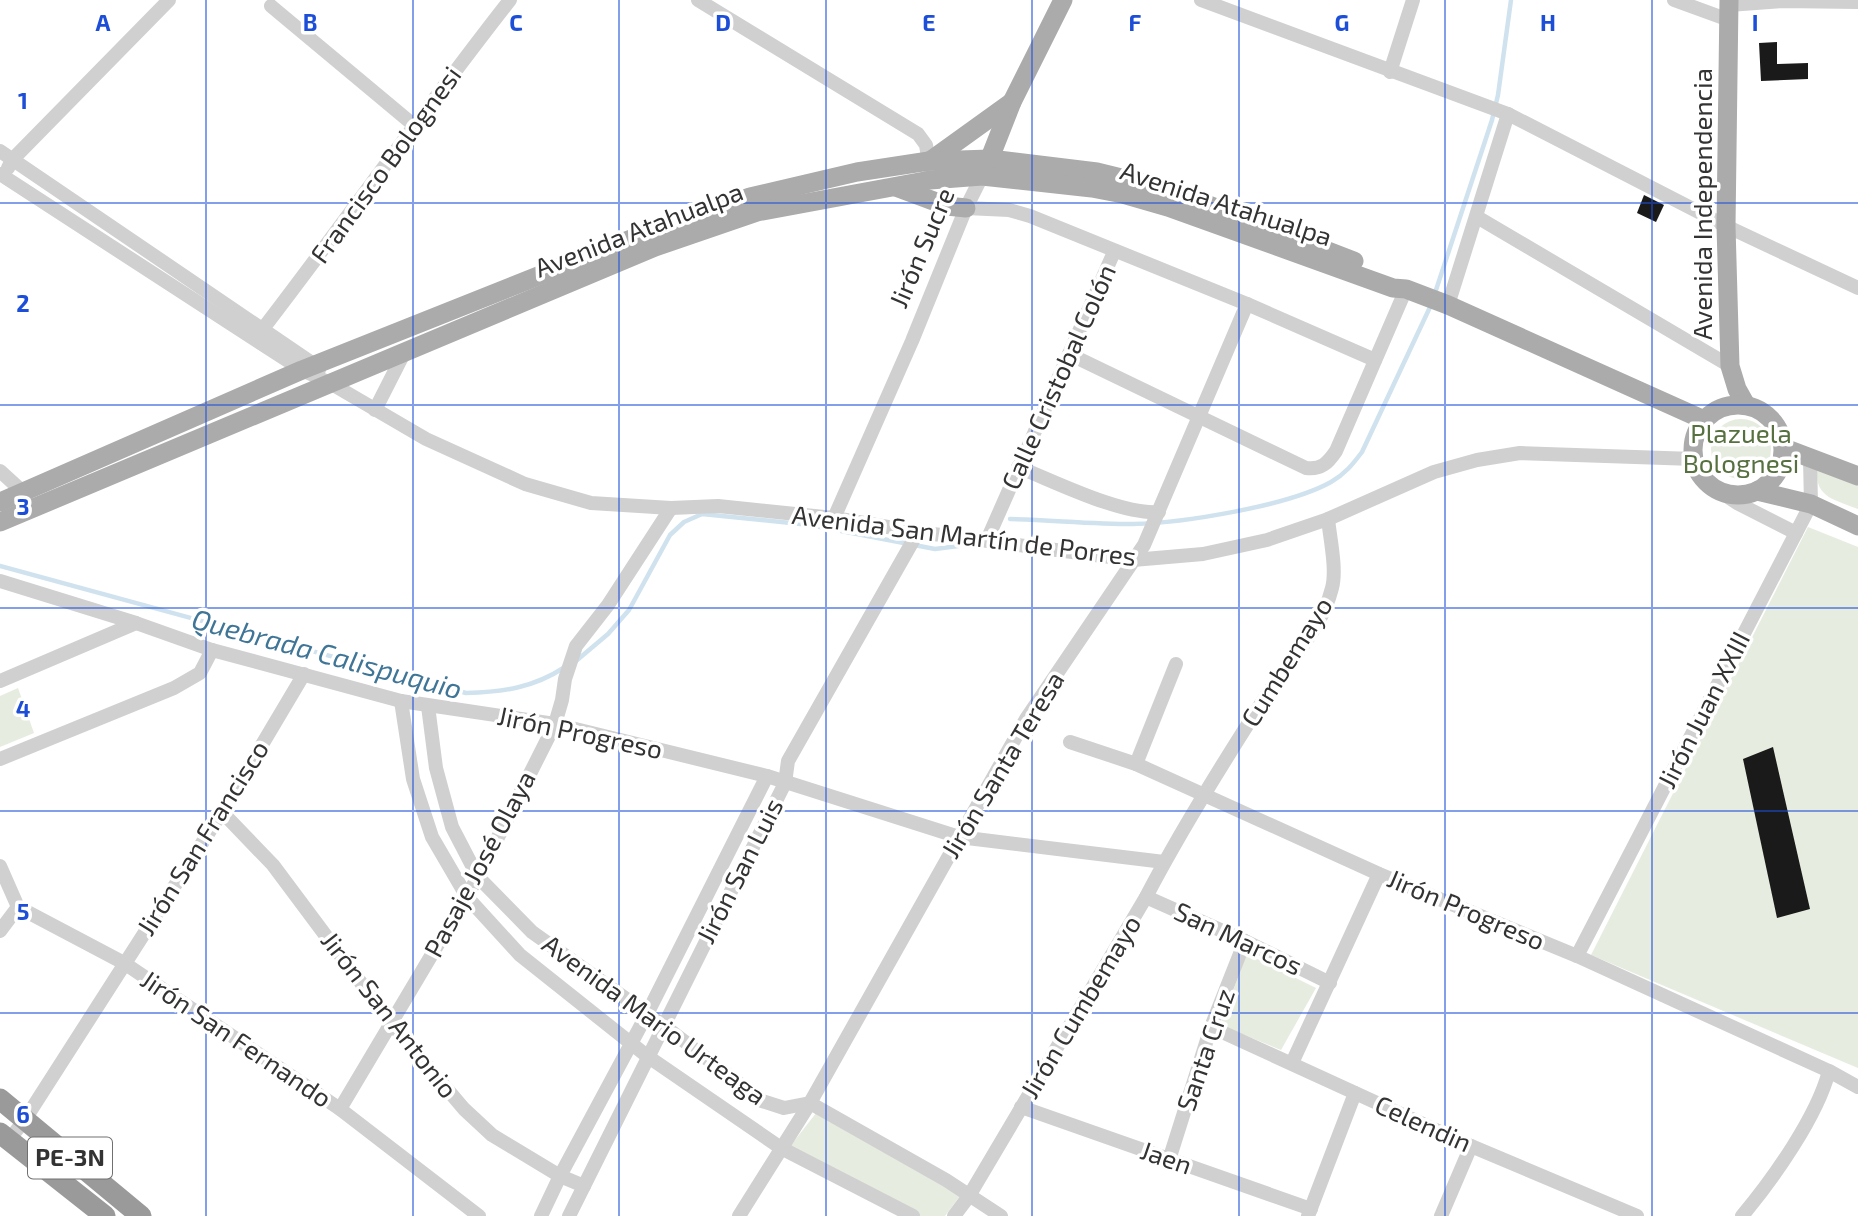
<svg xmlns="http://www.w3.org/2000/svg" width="1858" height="1216" viewBox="0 0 1858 1216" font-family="'Exo 2',sans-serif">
  <rect width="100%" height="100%" fill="#fff"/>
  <g fill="#e6ecdf">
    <circle cx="1741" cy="449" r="30"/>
    <path d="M1817,470L1858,478V509C1836,500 1815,498 1817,470Z"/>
    <polygon points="1808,527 1858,547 1858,1068 1591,955"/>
    <polygon points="18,688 34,733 0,747 0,696"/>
    <polygon points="1247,954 1316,988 1281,1050 1220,1025"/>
    <polygon points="820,1108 960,1196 945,1216 906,1216 788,1149"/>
  </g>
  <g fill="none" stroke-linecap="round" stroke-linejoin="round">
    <g stroke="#cfe2ee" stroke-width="4.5">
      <polyline points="1435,293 1492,120 1498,95 1511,0"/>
      <path d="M1010,519C1051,520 1092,524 1133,524C1183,523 1288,506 1331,482C1345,474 1353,464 1362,452L1431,305"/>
      <path d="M0,566L466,693C503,692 533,688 565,667"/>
      <polyline points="576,661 608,634 629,610 670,535 684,522 702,514 810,525 935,549 958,546"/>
    </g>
  </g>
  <g fill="#1a1a1a">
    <polygon points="1777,42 1777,64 1808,63 1808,79 1761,81 1759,43"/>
    <polygon points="1644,195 1664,205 1656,222 1637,213"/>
    <polygon points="1773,747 1810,909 1777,918 1743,759"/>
  </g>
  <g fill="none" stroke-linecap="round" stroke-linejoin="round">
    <g stroke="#d0d0d0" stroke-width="14">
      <polyline points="698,0 918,134 926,145 930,169"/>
      <polyline points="1201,0 1508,114 1726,226 1858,288"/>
      <polyline points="1674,0 1729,20"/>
      <polyline points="1729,5 1782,1 1858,2"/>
      <polyline points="271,6 416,127"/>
      <polyline points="1390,72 1413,0"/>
      <polyline points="0,151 315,365 319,370"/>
      <polyline points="8,168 12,160 169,0"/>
      <polyline points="0,174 302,370 330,383 426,439 525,484 591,503 671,508 718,506 834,518 918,532 1133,560 1203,554 1267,540 1328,519 1434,472 1477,460 1520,453 1694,459"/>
      <polyline points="966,208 1009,210 1030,216 1247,304 1375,360"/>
      <polyline points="1477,217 1730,366"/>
      <polyline points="1448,305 1508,114"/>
      <path d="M262,330C346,221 425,108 510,0"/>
      <path d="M1069,354L1306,468C1321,470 1328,463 1336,451L1406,289"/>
      <polyline points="375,410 404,353"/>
      <path d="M1018,467C1056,482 1121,515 1159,512"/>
      <polyline points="0,471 23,492 25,499"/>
      <polyline points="1710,485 1737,503 1796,533"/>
      <polyline points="834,518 912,341 966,208 982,176"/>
      <polyline points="987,540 1114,252"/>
      <polyline points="0,581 136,623 212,650 401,701 555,724 767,776 959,837 1164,862"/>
      <polyline points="0,681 136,623"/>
      <polyline points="401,701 413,779 432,837 467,897 520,955 647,1056 781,1148 913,1216"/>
      <polyline points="428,706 436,768 452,827 478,877 532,932 663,1025 762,1101 784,1108 810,1103 946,1180 1001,1216"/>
      <polyline points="1070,742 1136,764 1379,874 1577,956 1829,1071 1858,1087"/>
      <polyline points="0,759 174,688 200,673 212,650"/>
      <polyline points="1136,764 1176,664"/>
      <polyline points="222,812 273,865 391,1023 464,1109 492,1135 560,1176 584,1186"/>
      <polyline points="0,866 18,907 124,963 340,1109 479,1216"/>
      <polyline points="1146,897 1245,941 1330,983"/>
      <polyline points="0,931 18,907"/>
      <polyline points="1577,956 1811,504 1810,459"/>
      <polyline points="1211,1027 1471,1146 1637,1216"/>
      <polyline points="1292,1063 1379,874"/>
      <polyline points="1021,1107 1311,1209"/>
      <polyline points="340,1109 478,877 555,724 562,700 565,679 576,646 608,605 671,508"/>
      <polyline points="8,1141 24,1121 222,812 304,674"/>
      <polyline points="1169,1160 1211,1027 1245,941"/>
      <polyline points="541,1216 560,1176 647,1014 767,776"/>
      <polyline points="569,1216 785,783 788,761 918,532"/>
      <polyline points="739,1216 810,1103 1026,719 1144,545 1247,304"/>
      <path d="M954,1216L969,1196L1146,897C1182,828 1224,761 1266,696C1289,661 1322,629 1332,588C1337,570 1330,538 1328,519"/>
      <polyline points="1308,1216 1355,1093"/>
      <polyline points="1441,1216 1471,1146"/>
      <path d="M1742,1216C1773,1179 1817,1117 1829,1071"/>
    </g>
    <g stroke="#ababab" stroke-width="19">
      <polyline points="1729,0 1726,226 1730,366 1737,389 1746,405"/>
      <polyline points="930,161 1012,102"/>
      <polyline points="986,168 1012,102 1063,0"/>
      <polyline points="896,187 947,206 966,208"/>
      <circle cx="1738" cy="450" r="45"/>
      <polyline points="1784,448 1858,476"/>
      <polyline points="1757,491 1811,504 1858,526"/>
      <polyline points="0,502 302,370 646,233 750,197 857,172 929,161 990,159 1097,172 1170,190 1354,261"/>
      <polyline points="0,522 655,247 757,212 930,180 982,176 1092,188 1123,194 1168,207 1393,288 1406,289 1448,305 1704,420"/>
    </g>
    <g stroke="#9a9a9a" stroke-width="21">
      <polyline points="0,1099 141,1216"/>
      <polyline points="0,1133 105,1216"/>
    </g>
  </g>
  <path fill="none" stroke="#1d4ed8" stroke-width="2" stroke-opacity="0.55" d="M206,0V1216M413,0V1216M619,0V1216M826,0V1216M1032,0V1216M1239,0V1216M1445,0V1216M1652,0V1216M0,203H1858M0,405H1858M0,608H1858M0,811H1858M0,1013H1858"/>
  <g text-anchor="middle" stroke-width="7" stroke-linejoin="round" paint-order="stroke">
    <rect fill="#fff" stroke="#707070" stroke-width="2" x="28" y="1137.5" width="84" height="41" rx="5"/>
    <g font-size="24" font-weight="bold" fill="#333">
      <text x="70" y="1166">PE-3N</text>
    </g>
    <g font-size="26" fill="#333" stroke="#fff">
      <text transform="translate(386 165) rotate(-54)" y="9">Francisco Bolognesi</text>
      <text transform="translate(1226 204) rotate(18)" y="9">Avenida Atahualpa</text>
      <text transform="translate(1703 204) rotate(-90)" y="9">Avenida Independencia</text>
      <text transform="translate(639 230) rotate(-21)" y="9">Avenida Atahualpa</text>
      <text transform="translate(922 248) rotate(-67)" y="9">Jirón Sucre</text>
      <text transform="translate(1059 377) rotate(-66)" y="9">Calle Cristobal Colón</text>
      <text transform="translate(964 536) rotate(7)" y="9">Avenida San Martín de Porres</text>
      <text transform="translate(1287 662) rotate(-58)" y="9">Cumbemayo</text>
      <text transform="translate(1704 710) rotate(-63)" y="9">Jirón Juan XXIII</text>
      <text transform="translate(580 733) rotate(12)" y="9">Jirón Progreso</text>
      <text transform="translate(1003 765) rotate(-59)" y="9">Jirón Santa Teresa</text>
      <text transform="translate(203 838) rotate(-58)" y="9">Jirón San Francisco</text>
      <text transform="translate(480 864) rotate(-62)" y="9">Pasaje José Olaya</text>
      <text transform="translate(740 871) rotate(-63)" y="9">Jirón San Luis</text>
      <text transform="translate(1466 910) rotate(23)" y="9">Jirón Progreso</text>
      <text transform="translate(1238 939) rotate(25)" y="9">San Marcos</text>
      <text transform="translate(1081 1007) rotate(-59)" y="9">Jirón Cumbemayo</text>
      <text transform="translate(389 1015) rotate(52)" y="9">Jirón San Antonio</text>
      <text transform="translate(654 1020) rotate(36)" y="9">Avenida Mario Urteaga</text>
      <text transform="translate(236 1039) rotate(34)" y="9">Jirón San Fernando</text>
      <text transform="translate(1206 1050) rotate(-71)" y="9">Santa Cruz</text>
      <text transform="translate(1423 1124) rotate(24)" y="9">Celendin</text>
      <text transform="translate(1166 1158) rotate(19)" y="9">Jaen</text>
    </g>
    <g font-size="26" fill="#56703f" stroke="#fff">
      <text x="1741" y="443">Plazuela<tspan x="1741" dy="30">Bolognesi</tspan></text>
    </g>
    <g font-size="28" font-style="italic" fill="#3f7597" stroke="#fff">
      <text transform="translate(327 654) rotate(15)" y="10">Quebrada Calispuquio</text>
    </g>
  </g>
  <g font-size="23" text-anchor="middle" font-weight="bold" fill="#1d4ed8" stroke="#fff" stroke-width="7" stroke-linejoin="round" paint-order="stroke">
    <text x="103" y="31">A</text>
    <text x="310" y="31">B</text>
    <text x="516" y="31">C</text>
    <text x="723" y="31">D</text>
    <text x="929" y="31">E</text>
    <text x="1135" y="31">F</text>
    <text x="1342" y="31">G</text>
    <text x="1548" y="31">H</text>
    <text x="1755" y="31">I</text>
    <text x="23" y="109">1</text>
    <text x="23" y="312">2</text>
    <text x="23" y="515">3</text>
    <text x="23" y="717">4</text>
    <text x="23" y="920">5</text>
    <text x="23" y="1123">6</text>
  </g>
</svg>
